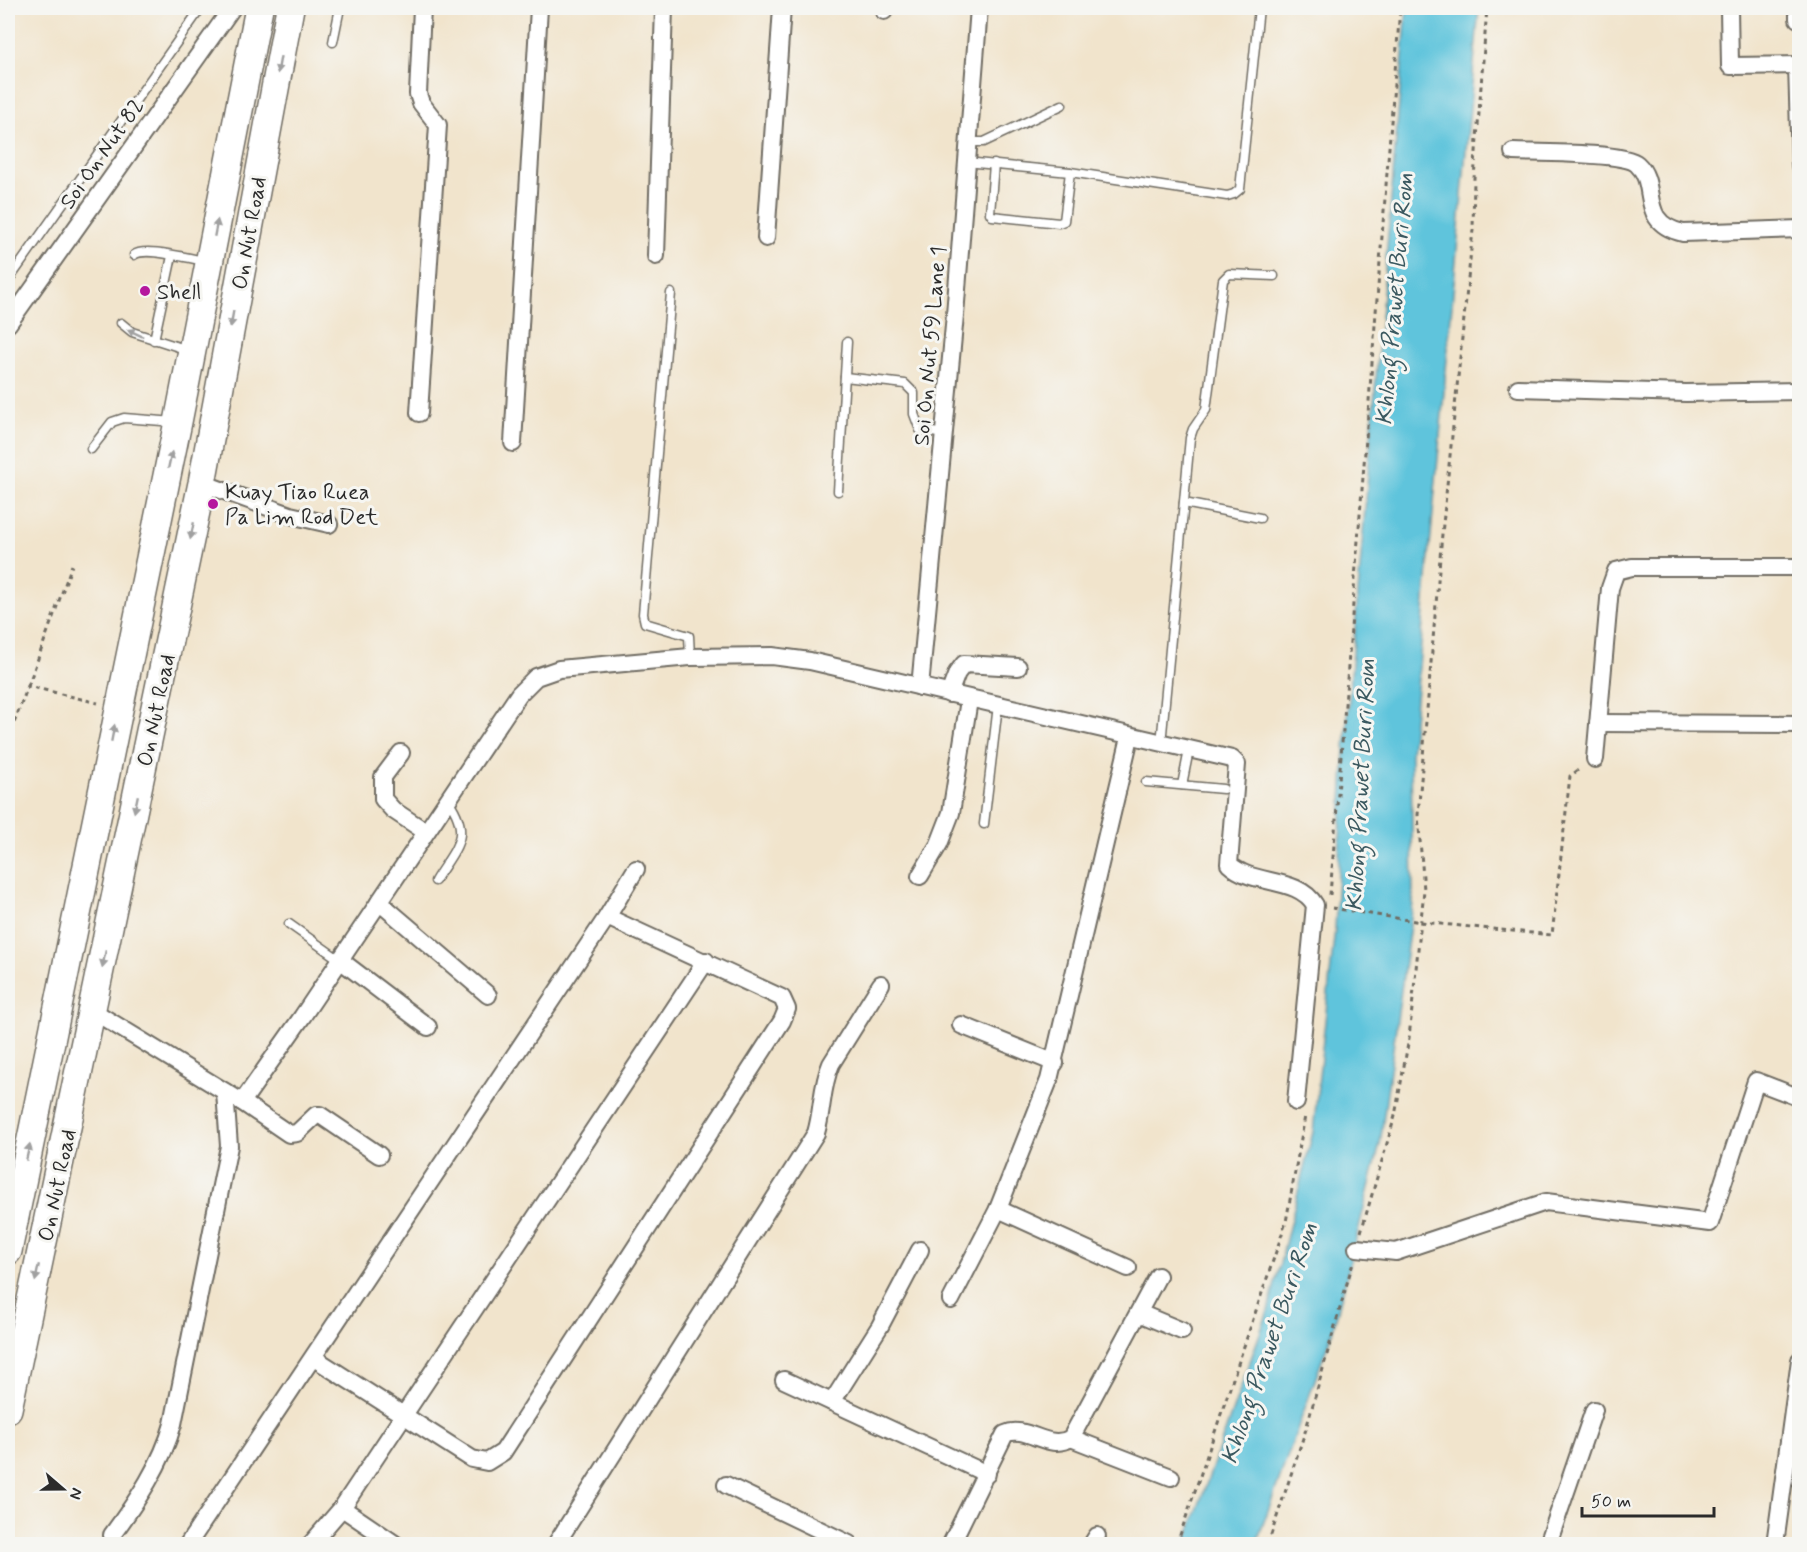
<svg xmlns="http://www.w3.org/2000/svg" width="1807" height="1552" viewBox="0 0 1807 1552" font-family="Mynerve,sans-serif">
  <rect width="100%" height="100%" fill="#f6f6f2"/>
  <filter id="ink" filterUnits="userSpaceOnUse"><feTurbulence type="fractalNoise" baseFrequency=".0167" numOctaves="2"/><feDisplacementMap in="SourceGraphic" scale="12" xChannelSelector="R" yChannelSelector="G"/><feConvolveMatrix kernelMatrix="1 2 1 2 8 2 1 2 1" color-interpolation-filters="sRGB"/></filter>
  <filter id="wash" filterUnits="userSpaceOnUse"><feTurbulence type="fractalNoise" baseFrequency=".008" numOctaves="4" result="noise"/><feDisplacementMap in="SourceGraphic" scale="24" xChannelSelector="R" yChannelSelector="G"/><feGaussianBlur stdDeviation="1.35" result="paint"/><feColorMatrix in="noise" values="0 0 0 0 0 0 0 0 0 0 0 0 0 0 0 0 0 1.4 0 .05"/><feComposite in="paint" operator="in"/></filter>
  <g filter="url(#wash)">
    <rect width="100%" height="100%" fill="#f1e4cc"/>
    <polygon fill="#5fc4dc" stroke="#457884" stroke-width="1.5" points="1407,8 1479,8 1411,754 1413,903 1380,1144 1333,1330 1256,1544 1185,1544 1268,1311 1313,1132 1335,929 1345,748"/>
  </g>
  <g filter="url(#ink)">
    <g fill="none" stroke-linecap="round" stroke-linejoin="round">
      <g stroke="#706c63" stroke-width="11">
        <g id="service">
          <polyline points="333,42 340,8"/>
          <polyline points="968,142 984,142 1062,105"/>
          <polyline points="966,162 1070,172 1227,196 1234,194 1240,189 1259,8"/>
          <polyline points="994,164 990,213 992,216 1059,223 1064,221 1070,172"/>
          <path d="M134,255C145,246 190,259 206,261"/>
          <polyline points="8,281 201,8"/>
          <polyline points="671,293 643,614 645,623 689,636 690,657"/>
          <polyline points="121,323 132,332 188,350"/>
          <polyline points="154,340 172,256"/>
          <polyline points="845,377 905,384 914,393 914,414 920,430 944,434"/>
          <polyline points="91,449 112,422 124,418 175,422"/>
          <polyline points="838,491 847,342"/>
          <polyline points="1184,503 1260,518"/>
          <polyline points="1161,744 1190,438 1193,429 1206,410 1223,280 1229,274 1274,276"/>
          <polyline points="1146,782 1223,789"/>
          <polyline points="1182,785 1189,750"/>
          <polyline points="984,824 998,705"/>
          <path d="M435,881C455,848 473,836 448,800"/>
          <polyline points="289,924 340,960"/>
        </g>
      </g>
      <g stroke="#706c63" stroke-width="20">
        <g id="minor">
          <polyline points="1729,8 1730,66 1800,65"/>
          <polyline points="1798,8 1798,19"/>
          <polyline points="884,11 884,8"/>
          <polyline points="1797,65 1800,166"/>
          <path d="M1513,152C1535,153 1624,152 1637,164C1660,185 1636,222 1683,233L1800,229"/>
          <polyline points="766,238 782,8"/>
          <polyline points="656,256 664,8"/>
          <polyline points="8,324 232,8"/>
          <polyline points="1518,388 1686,393 1800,391"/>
          <polyline points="419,413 438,125 421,103 418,94 422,8"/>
          <polyline points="513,443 539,8"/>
          <polyline points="202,483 290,515 329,524"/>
          <polyline points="920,687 955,315 979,8"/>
          <polyline points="949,694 957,673 964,664 1018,667"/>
          <polyline points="1598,723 1800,724"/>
          <polyline points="401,753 383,777 383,799 393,810 426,832"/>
          <polyline points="1595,759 1610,588 1616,571 1632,567 1800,567"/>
          <polyline points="920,876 939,844 951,813 969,700"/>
          <polyline points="379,902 488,995"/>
          <polyline points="340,960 428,1027"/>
          <polyline points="93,1011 242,1102 289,1134 297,1133 316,1115 320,1115 379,1155"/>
          <polyline points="961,1025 1055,1063"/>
          <path d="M242,1102L302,1017L519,694L536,677L559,669L690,657L772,656L810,661L1232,759L1237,764L1229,864C1252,886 1298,876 1315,905L1296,1102"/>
          <polyline points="998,1209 1128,1268"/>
          <polyline points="1357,1248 1396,1252 1546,1202 1710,1223 1756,1081 1800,1098"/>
          <polyline points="951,1300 998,1209 1049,1080 1130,737"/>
          <polyline points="1139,1313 1182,1331"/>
          <polyline points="314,1358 472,1459 487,1462 503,1452 782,1021 787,1009 782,998 607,917"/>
          <polyline points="784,1380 987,1474"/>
          <polyline points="832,1402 880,1326 920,1250"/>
          <polyline points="1071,1438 1171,1477"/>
          <polyline points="726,1485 849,1544"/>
          <polyline points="342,1508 395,1544"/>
          <path d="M112,1535C137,1501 162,1464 173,1424L229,1146L225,1092"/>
          <polyline points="188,1544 607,917 636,869"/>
          <polyline points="311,1544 342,1508 706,961"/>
          <path d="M556,1544L816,1133C823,1110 821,1087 831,1064L881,984"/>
          <path d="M951,1544L1005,1434C1027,1424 1048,1452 1071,1438L1158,1276"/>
          <polyline points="1092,1544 1097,1536"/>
          <polyline points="1548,1544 1594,1410"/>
          <polyline points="1775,1544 1800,1360"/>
        </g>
      </g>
      <g stroke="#706c63" stroke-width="30">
        <g id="primary">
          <polyline points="8,1251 178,422 259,8"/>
          <polyline points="8,1409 202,483 290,8"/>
        </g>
      </g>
      <g stroke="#706c63" stroke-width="3" stroke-dasharray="4.5 4.5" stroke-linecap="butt">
        <polyline points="28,686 72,565"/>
        <polyline points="8,739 28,686 98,703"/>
        <polyline points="1330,895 1400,8"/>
        <polyline points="1332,908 1421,922 1552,935 1570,776 1581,768"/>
        <polyline points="1361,1232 1395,1116 1409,1038 1424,890 1418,815 1442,534 1473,230 1474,178 1487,8"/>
        <polyline points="1177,1544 1286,1222 1305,1116"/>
        <polyline points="1268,1544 1306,1429 1353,1262"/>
      </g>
      <use href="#service" stroke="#fff" stroke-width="8"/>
      <use href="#minor" stroke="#fff" stroke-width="16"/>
      <use href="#primary" stroke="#fff" stroke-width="27"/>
    </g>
    <defs><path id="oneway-solid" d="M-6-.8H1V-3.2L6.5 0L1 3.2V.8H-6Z" transform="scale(1.5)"/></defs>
    <g fill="#a0a0a0">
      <use href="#oneway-solid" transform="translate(279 65) rotate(100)"/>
      <use href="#oneway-solid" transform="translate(216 228) rotate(-79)"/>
      <use href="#oneway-solid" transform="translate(232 319) rotate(100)"/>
      <use href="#oneway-solid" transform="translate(135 333) rotate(-155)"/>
      <use href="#oneway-solid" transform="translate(170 460) rotate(-78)"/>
      <use href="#oneway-solid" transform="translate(192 531) rotate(102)"/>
      <use href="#oneway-solid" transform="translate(113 733) rotate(-79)"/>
      <use href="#oneway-solid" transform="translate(136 804) rotate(102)"/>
      <use href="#oneway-solid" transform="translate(104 959) rotate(102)"/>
      <use href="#oneway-solid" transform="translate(28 1152) rotate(-78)"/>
      <use href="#oneway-solid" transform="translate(37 1273) rotate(102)"/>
    </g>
  </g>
  <g fill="#b5179e" stroke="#f6f6f2" stroke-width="2">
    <circle cx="145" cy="291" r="6"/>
    <circle cx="213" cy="504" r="6"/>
  </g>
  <g text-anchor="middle" stroke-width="6" stroke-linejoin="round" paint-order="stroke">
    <g font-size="22" fill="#2b2b2b" stroke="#f6f6f2">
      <text transform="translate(101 153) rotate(-55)" y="8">Soi On Nut 82</text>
      <text transform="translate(248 233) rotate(-80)" y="8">On Nut Road</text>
      <text transform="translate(929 346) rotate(-85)" y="8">Soi On Nut 59 Lane 1</text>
      <text transform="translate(155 710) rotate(-78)" y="8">On Nut Road</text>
      <text transform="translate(56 1185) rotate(-78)" y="8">On Nut Road</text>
    </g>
    <g font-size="22" fill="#2b2b2b" stroke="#f6f6f2" text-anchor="start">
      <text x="157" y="299">Shell</text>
      <text x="225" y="499">Kuay Tiao Ruea<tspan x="225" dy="25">Pa Lim Rod Det</tspan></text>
    </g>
    <g font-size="24" font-style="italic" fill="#3b5960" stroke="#f6f6f2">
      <text transform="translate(1394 299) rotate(-85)" y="8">Khlong Prawet Buri Rom</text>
      <text transform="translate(1360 785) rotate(-87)" y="8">Khlong Prawet Buri Rom</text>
      <text transform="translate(1269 1343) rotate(-71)" y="8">Khlong Prawet Buri Rom</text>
    </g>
  </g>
  <rect width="1807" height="1552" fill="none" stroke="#f6f6f2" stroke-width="30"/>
  <g transform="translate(63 1489) rotate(110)" stroke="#f6f6f2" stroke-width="4.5" paint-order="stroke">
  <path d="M0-4.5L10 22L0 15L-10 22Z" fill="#2b2b2b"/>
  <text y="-9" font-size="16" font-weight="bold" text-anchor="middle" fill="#2b2b2b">N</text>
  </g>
  <path d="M1582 1507v9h132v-9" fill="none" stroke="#2b2b2b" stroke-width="3"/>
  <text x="1591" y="1507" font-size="18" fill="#2b2b2b" stroke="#f6f6f2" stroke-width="4.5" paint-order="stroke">50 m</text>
</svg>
